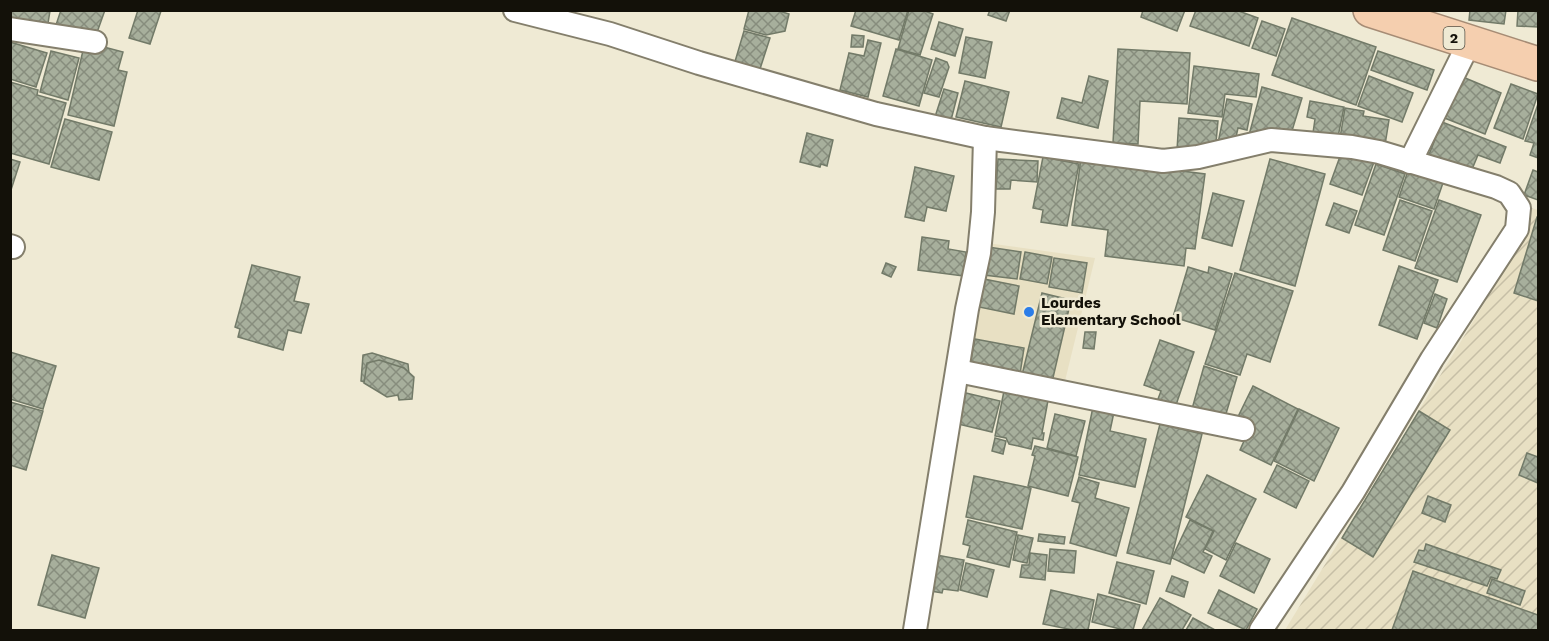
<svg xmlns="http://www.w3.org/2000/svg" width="1549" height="641" viewBox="0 0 1549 641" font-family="'Work Sans',sans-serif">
  <defs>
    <pattern id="industrial-furrows" width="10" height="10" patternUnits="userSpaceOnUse" patternTransform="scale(1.5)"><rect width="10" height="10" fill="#e8e0c3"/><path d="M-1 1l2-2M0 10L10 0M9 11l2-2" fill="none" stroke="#c6bfa6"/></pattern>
    <pattern id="building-cross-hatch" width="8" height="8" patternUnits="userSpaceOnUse" patternTransform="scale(1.5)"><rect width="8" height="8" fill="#a7af9c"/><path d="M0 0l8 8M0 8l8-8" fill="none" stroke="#878d7d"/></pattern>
  </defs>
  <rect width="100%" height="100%" fill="#efead4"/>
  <polygon fill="#e8e0c3" points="987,243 1095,258 1064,385 967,366"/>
  <polygon fill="url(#industrial-furrows)" points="1528,207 1538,210 1538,630 1285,630 1527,233"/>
  <g fill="url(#building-cross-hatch)" stroke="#727a68" stroke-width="1.5">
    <polygon points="10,10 50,11 47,29 10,23"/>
    <polygon points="61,10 105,10 95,38 56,25"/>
    <polygon points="138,10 161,11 150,44 129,38"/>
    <polygon points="749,10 776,10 789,14 785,31 766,35 744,29"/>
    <polygon points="856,10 908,10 899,40 851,26"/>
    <polygon points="909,10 922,10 933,14 920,55 898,49"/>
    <polygon points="990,10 1010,10 1006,21 988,15"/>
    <polygon points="1143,10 1185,10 1177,31 1141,17"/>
    <polygon points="1196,10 1236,10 1258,18 1249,46 1190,26"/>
    <polygon points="1470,10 1506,10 1504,24 1469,20"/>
    <polygon points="1518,10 1538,10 1538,27 1517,26"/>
    <polygon points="1292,18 1376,47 1356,105 1272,75"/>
    <polygon points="1262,21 1285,29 1276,56 1252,48"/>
    <polygon points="939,22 963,29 955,56 931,49"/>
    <polygon points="744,31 770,38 759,72 734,65"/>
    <polygon points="852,35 864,36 863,47 851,47"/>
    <polygon points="966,37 992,42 985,78 959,73"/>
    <polygon points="868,40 881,43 868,97 840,90 849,53 864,56"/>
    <polygon points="10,42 47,53 36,87 10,79"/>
    <polygon points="85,42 123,52 118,70 127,72 114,126 68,115"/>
    <polygon points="896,49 932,60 919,106 883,96"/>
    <polygon points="1118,49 1190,53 1187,104 1140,101 1138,144 1113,143"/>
    <polygon points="51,51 79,58 68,100 40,92"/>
    <polygon points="1378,51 1434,70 1427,90 1371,70"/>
    <polygon points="936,58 947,62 949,67 939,97 924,93"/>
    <polygon points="1194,66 1259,74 1256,97 1225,94 1222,117 1188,113"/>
    <polygon points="1458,75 1501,93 1485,134 1442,117"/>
    <polygon points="1089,76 1108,81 1098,128 1057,118 1062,98 1082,103"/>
    <polygon points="1369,76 1413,93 1402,122 1358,106"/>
    <polygon points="965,81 1009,92 1001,127 956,117"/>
    <polygon points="10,82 38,90 37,95 66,103 49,164 10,153"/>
    <polygon points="1511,84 1538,94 1523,139 1494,128"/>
    <polygon points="1262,87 1302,98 1291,134 1249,135"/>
    <polygon points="944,89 958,93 950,124 934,120"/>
    <polygon points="1227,99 1252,104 1247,130 1238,128 1234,146 1218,143"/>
    <polygon points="1310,101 1344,107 1338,137 1313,133 1315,119 1307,117"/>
    <polygon points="1538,104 1538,158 1530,155 1534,143 1525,141"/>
    <polygon points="1345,108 1364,111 1363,116 1389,120 1385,145 1340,138"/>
    <polygon points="1179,118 1218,121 1215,153 1177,150"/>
    <polygon points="65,119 112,132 99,180 51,167"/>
    <polygon points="1442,122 1506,147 1500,163 1478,155 1470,174 1428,157"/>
    <polygon points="807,133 833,140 827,166 821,164 820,167 800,162"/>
    <polygon points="1342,151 1374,162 1362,195 1330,184"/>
    <polygon points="1043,157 1079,164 1067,226 1041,222 1043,210 1033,208"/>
    <polygon points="1081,158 1205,174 1195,249 1186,248 1184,266 1105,256 1108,230 1072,225"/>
    <polygon points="10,159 20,162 10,193"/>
    <polygon points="998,159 1038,161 1037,182 1011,180 1010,189 996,189"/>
    <polygon points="1270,159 1325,174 1295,286 1240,270"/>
    <polygon points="1376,164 1405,174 1384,235 1355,225"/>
    <polygon points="1410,165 1445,177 1434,209 1399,197"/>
    <polygon points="915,167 954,176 946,211 927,207 924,221 905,217"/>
    <polygon points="1533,170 1538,172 1538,200 1524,195"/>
    <polygon points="1213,193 1244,201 1232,246 1202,238"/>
    <polygon points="1400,200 1432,211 1415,261 1383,250"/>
    <polygon points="1439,200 1481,215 1457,282 1415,268"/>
    <polygon points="1334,203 1357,211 1349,233 1326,225"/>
    <polygon points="1537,217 1538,217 1538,301 1514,293"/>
    <polygon points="922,237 949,241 948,249 966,252 963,276 918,270"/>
    <polygon points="988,247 1021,252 1017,279 984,275"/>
    <polygon points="1025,252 1052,257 1047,284 1020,279"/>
    <polygon points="1054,258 1087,263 1082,293 1049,287"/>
    <polygon points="886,263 896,267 891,277 882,273"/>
    <polygon points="252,265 300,277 294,301 309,304 301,333 288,330 283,350 238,337 240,329 235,327"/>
    <polygon points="1399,266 1438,280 1417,339 1379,325"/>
    <polygon points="1188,267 1208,273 1209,267 1232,274 1215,330 1173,317"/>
    <polygon points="1235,273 1293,291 1270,362 1247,354 1240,375 1205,364"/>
    <polygon points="984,279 1019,286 1014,314 979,307"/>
    <polygon points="1042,293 1071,300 1052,382 1022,375"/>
    <polygon points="1435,294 1447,299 1437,328 1424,323"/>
    <polygon points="1085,332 1096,332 1094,349 1083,348"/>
    <polygon points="975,339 1024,348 1020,374 970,365"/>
    <polygon points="1160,340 1194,352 1176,405 1158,399 1161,391 1144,385"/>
    <polygon points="10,352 56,366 43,409 10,399"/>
    <polygon points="372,353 408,364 410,384 405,397 390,394 386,389 361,381 363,355"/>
    <polygon points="379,360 404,368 414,377 412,399 399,400 398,395 387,397 364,383 367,363"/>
    <polygon points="1204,366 1237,377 1225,417 1192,409"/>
    <polygon points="1005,386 1049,395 1042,433 1044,433 1043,440 1033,438 1031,449 1009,444 1006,438 995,436"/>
    <polygon points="1253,386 1298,409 1271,465 1240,450 1249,430 1235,423"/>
    <polygon points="966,393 1000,401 992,432 958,424"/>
    <polygon points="10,402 43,411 26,470 10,465"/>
    <polygon points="1093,407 1114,412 1110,431 1146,439 1135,487 1079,475"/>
    <polygon points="1299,409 1339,428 1314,481 1274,461"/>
    <polygon points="1419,411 1450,430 1373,557 1342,538"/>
    <polygon points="1055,414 1085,421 1076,456 1047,448"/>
    <polygon points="1160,424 1202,434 1170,564 1127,553"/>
    <polygon points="995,438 1006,441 1003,454 992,451"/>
    <polygon points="1035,446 1078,457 1068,496 1028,486 1035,456 1032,455"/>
    <polygon points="1527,453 1538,457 1538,483 1519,475"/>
    <polygon points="1277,465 1309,481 1296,508 1264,492"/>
    <polygon points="1207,475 1256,499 1226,560 1205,549 1214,531 1186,517"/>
    <polygon points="974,476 1031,488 1022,529 966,517"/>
    <polygon points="1079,477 1099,483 1095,498 1129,508 1116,556 1070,543 1080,503 1072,501"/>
    <polygon points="1428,496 1451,505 1445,522 1422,513"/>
    <polygon points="968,520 1017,532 1009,567 967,557 970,546 963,544"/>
    <polygon points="1190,520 1213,531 1203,552 1212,556 1204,573 1172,558"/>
    <polygon points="1039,534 1065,537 1064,544 1038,541"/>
    <polygon points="1018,535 1033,538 1027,563 1013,560"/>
    <polygon points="1236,543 1270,559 1254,593 1220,576"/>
    <polygon points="1426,544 1501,570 1497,579 1491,577 1487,586 1414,562 1419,550 1424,551"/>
    <polygon points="1050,549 1076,551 1074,573 1048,571"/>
    <polygon points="1030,553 1047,555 1045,580 1020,577 1022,565 1029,565"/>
    <polygon points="931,554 964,560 958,591 943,589 942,593 931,591"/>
    <polygon points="52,555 99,568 85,618 38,605"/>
    <polygon points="1117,562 1154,571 1146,604 1109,593"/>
    <polygon points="966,563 994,570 987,597 960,590"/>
    <polygon points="1413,571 1538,615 1538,630 1392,630"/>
    <polygon points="1172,576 1188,582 1184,597 1166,591"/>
    <polygon points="1492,579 1525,591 1520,605 1487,593"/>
    <polygon points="1051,590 1094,600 1088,630 1073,630 1043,624"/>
    <polygon points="1219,590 1257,609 1246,630 1208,613"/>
    <polygon points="1098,594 1140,605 1133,630 1124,630 1092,622"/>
    <polygon points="1160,598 1191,615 1182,630 1142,630"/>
    <polygon points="1193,618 1215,630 1186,630"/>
  </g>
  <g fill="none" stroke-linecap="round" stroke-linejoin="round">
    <g stroke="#847f6c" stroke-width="26">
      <g id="street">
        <polyline points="515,10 610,34 699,63 876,114 985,138 1163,161 1198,157 1271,140 1352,147 1379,152 1496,187 1509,193 1519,208 1517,229 1432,359 1353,492 1261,630"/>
        <polyline points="10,29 95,42"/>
        <polyline points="1410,162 1469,43"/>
        <polyline points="10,246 13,247"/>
        <polyline points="958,371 1243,429"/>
        <polyline points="915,630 967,309 979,253 983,212 985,138"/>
      </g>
    </g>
    <g stroke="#a68c75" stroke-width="36">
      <polyline id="highway" points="1370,10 1538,64"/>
    </g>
    <use href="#street" stroke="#fff" stroke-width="22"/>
    <use href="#highway" stroke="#f5cfaf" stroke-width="33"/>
  </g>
  <circle fill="#2b7de8" stroke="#efead4" stroke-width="2" cx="1029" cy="312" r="6"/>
  <g text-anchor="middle" stroke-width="5" stroke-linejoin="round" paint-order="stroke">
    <rect fill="#efead4" stroke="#555246" stroke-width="1.5" x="1443.5" y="27" width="21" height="22" rx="4.5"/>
    <g font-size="14" font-weight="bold" fill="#131109">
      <text x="1454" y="43">2</text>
    </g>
    <g font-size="15" font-weight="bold" fill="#131109" stroke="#efead4" text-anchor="start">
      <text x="1041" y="308">Lourdes<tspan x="1041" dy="17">Elementary School</tspan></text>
    </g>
  </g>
  <rect width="1549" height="641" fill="none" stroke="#131109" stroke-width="24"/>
</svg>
